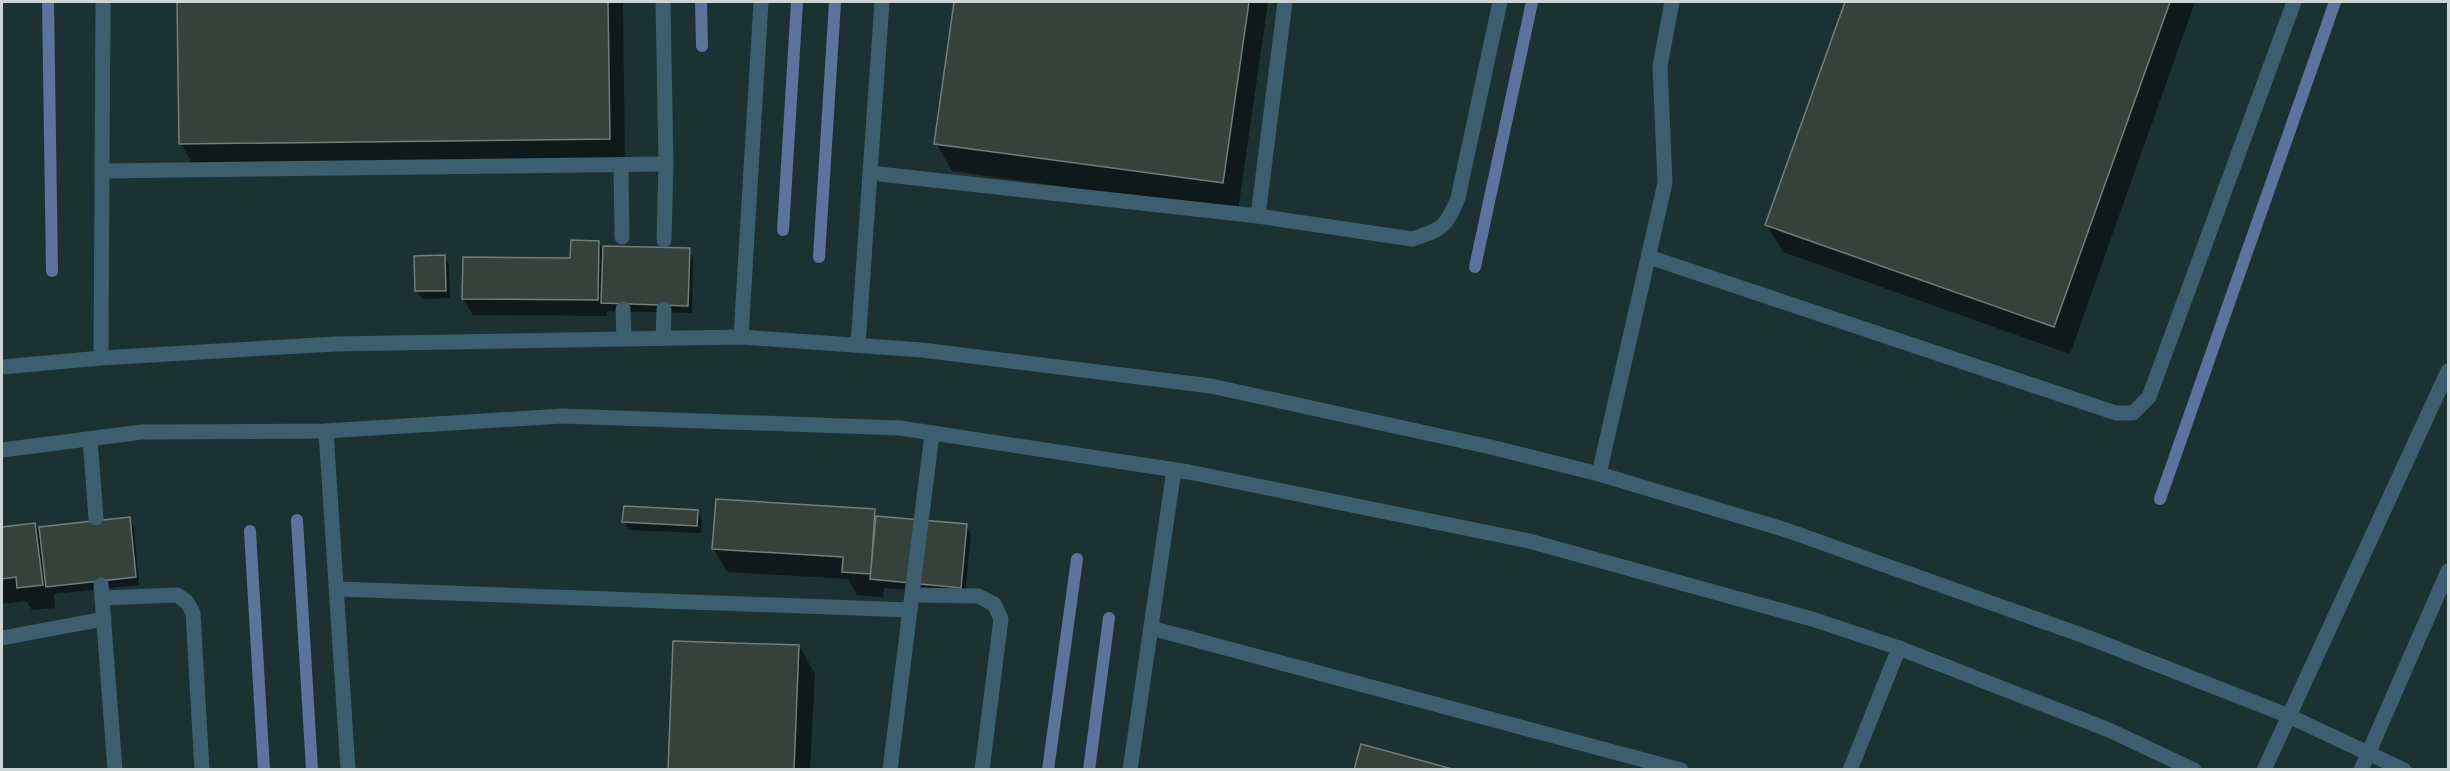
<svg xmlns="http://www.w3.org/2000/svg" width="2450" height="771" viewBox="0 0 2450 771" font-family="Literata,serif">
  <rect width="100%" height="100%" fill="#1a2727"/>
  <rect fill="#1c3131" x="2" y="2" width="2446" height="767"/>
  <g fill="#0007">
    <polygon points="178,2 623,2 625,167 197,171 181,144"/>
    <polygon points="956,2 1268,2 1238,211 952,171 936,143"/>
    <polygon points="1847,2 2195,2 2070,354 1783,252 1767,225"/>
    <polygon points="598,242 604,252 689,250 693,258 692,313 607,311 607,316 473,315 463,299 572,260"/>
    <polygon points="444,256 449,265 450,298 422,299 417,291 416,257"/>
    <polygon points="874,511 878,517 966,526 971,534 965,595 884,588 883,597 857,595 848,579 727,572 714,549"/>
    <polygon points="698,512 702,520 701,533 629,530 624,521"/>
    <polygon points="129,519 134,527 139,585 54,594 55,608 32,610 26,601 2,604 2,528 35,524 42,536"/>
    <polygon points="799,646 815,674 810,770 670,770"/>
  </g>
  <g fill="none" stroke-linecap="round" stroke-linejoin="round">
    <g stroke="#5d729c" stroke-width="12">
      <polyline points="48,2 52,271"/>
      <polyline points="701,2 702,46"/>
      <polyline points="783,230 797,2"/>
      <polyline points="819,257 835,2"/>
      <polyline points="1475,267 1532,2"/>
      <polyline points="2160,499 2335,2"/>
      <polyline points="297,520 312,770"/>
      <polyline points="250,531 264,770"/>
      <polyline points="1048,770 1077,559"/>
      <polyline points="1089,770 1109,618"/>
    </g>
  </g>
  <g fill="#35413b" stroke="#727f79" stroke-width="1.5">
    <polygon points="177,2 608,2 610,139 179,144"/>
    <polygon points="954,2 1249,2 1223,183 934,144"/>
    <polygon points="1845,2 2170,2 2054,327 1765,225"/>
    <polygon points="571,240 599,241 598,300 462,299 463,257 570,258"/>
    <polygon points="603,246 690,248 688,306 601,303"/>
    <polygon points="445,255 446,291 415,291 414,256"/>
    <polygon points="716,499 875,509 871,574 842,572 843,557 712,549"/>
    <polygon points="624,506 698,510 697,526 622,522"/>
    <polygon points="876,516 967,524 961,588 870,579"/>
    <polygon points="130,517 136,577 46,587 39,527"/>
    <polygon points="35,523 43,585 17,588 16,577 2,579 2,527"/>
    <polygon points="673,641 799,645 794,770 668,770"/>
    <polygon points="1361,744 1456,770 1354,770"/>
  </g>
  <g fill="none" stroke-linecap="round" stroke-linejoin="round">
    <g stroke="#3c5e6f" stroke-width="15">
      <polyline points="663,2 666,164 664,240"/>
      <polyline points="621,165 622,237"/>
      <polyline points="103,171 666,164"/>
      <path d="M870,173L1258,216L1412,239C1442,230 1446,227 1458,198L1500,2"/>
      <polyline points="1258,216 1285,2"/>
      <polyline points="1649,257 2116,413 2133,413 2149,397 2294,2"/>
      <polyline points="623,309 624,339"/>
      <polyline points="741,337 761,2"/>
      <polyline points="663,338 664,309"/>
      <polyline points="858,345 882,2"/>
      <polyline points="101,358 103,2"/>
      <polyline points="2,367 101,358 335,344 741,337 922,350 1211,386 1495,448 1599,474 1786,530 2087,637 2289,716 2404,770"/>
      <polyline points="326,431 348,770"/>
      <polyline points="90,439 96,518"/>
      <polyline points="2,450 142,432 326,431 562,416 900,428 1189,472 1529,541 1812,619 1899,648 2109,730 2194,770"/>
      <polyline points="1599,474 1665,183 1660,66 1672,2"/>
      <polyline points="101,585 115,770"/>
      <polyline points="338,589 910,610"/>
      <polyline points="912,595 978,596 994,604 1001,619 982,770"/>
      <polyline points="102,598 177,595 187,602 193,613 202,770"/>
      <polyline points="1151,628 1681,770"/>
      <polyline points="2,638 104,619"/>
      <polyline points="890,770 932,434"/>
      <polyline points="1130,770 1174,470"/>
      <polyline points="1850,770 1899,648"/>
      <polyline points="2264,770 2448,371"/>
      <polyline points="2361,770 2448,571"/>
    </g>
  </g>
  <rect width="2450" height="771" fill="none" stroke="#ccd5d5" stroke-width="6"/>
</svg>
